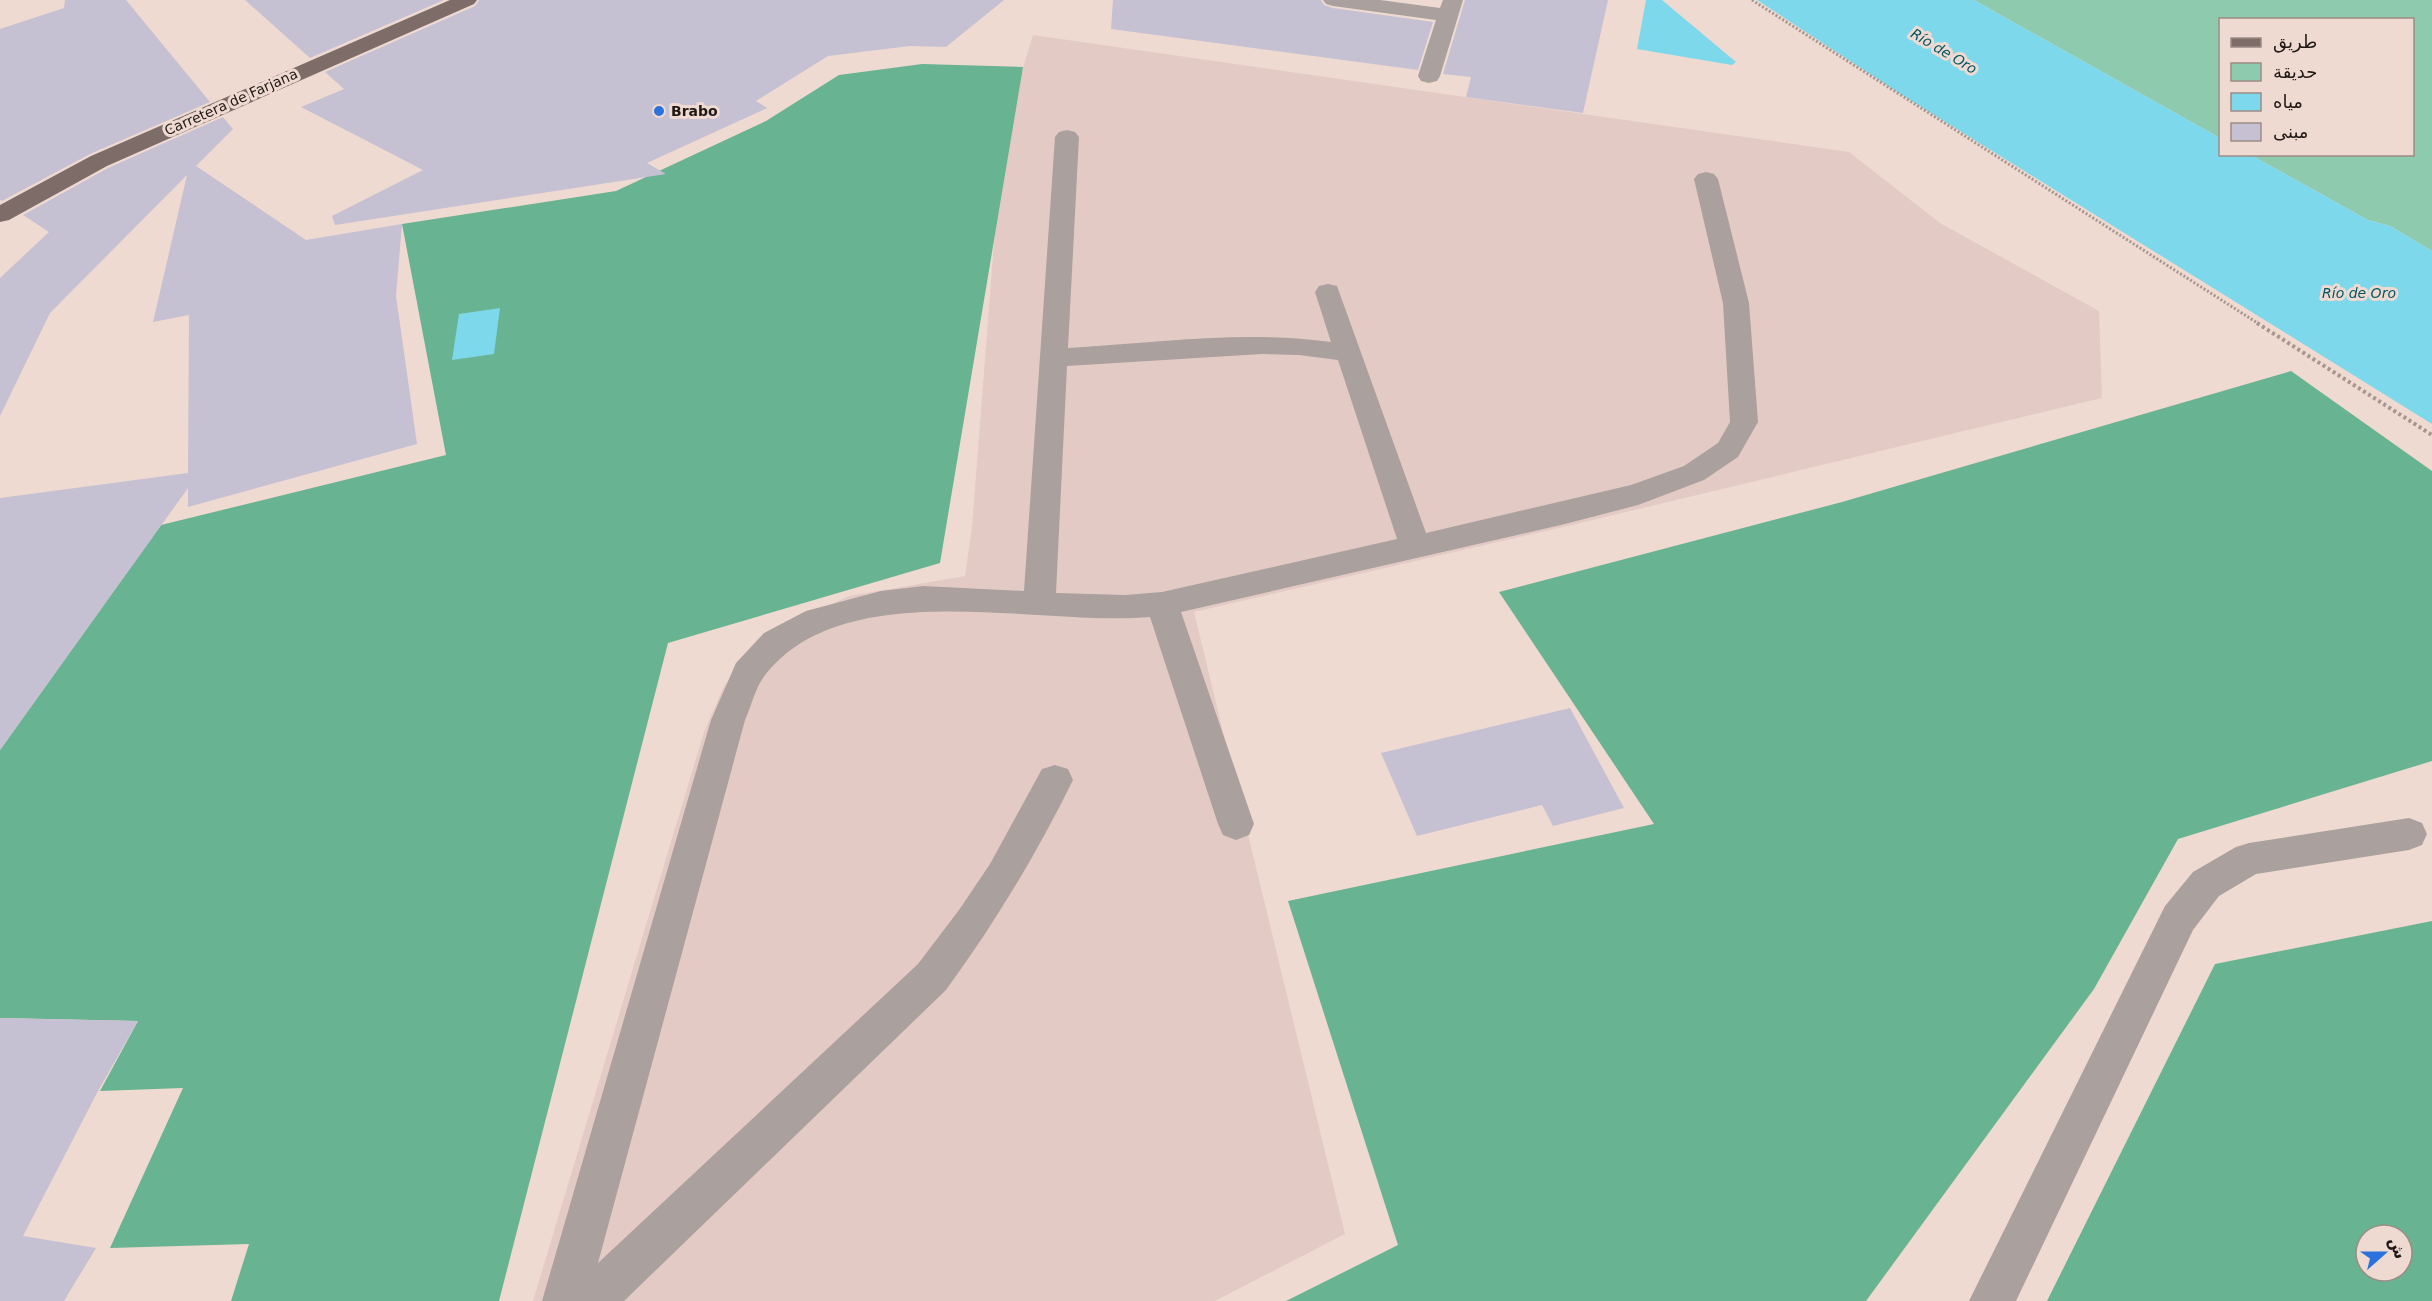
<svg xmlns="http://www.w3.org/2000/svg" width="2432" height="1301" viewBox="0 0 2432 1301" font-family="'DejaVu Sans','Noto Sans Arabic',sans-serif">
  <rect width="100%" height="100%" fill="#efdad1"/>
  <polygon fill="#e4cac5" points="1033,35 1849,152 1940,223 2099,311 2102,398 1576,524 1194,612 1345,1234 1215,1301 533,1301 704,732 724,686 751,653 783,627 849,596 965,576 972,527 996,217 1017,87"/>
  <polygon fill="#8ecaae" points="1974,0 2432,0 2432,251 2390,226 2368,220 2251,155 2412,154 2412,20 2220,20 2220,138"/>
  <g fill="#68b391" fill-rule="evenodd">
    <polygon points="922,64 1023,67 940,563 668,643 499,1301 231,1301 249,1244 110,1248 183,1088 100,1091 138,1021 0,1018 0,750 161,525 446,455 402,224 616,191 766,121 839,75"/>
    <polygon points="2291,371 2432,471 2432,761 2178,839 2094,989 1866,1301 1286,1301 1398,1245 1288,901 1654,824 1499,592 1842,502"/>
    <path d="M2432,921V1301H2047L2215,964ZM2366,1235H2402V1271H2366Z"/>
  </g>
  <g fill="#7dd8ec">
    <polygon points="1646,0 1662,0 1736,62 1732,65 1637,49"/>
    <polygon points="1757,0 1974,0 2220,138 2220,154 2251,155 2368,220 2390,226 2432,251 2432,424 1902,95"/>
    <polygon points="500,308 494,354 452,360 459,314"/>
  </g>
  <g fill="#c6c0d3">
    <polygon points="65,0 126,0 210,102 90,154 2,201 0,200 0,29 64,8"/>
    <polygon points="245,0 444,0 310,58"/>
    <polygon points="479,0 1004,0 946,47 910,46 828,56 756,101 767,108 647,163 666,174 335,225 332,216 423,170 301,107 344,89 325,72 475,6"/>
    <polygon points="1113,0 1321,0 1324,5 1333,8 1433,22 1418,70 1111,29"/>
    <polygon points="1465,0 1608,0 1583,113 1466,97 1471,77 1443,74"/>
    <polygon points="223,117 233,129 196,166 306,240 402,224 396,296 417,444 188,507 188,488 0,750 0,498 188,473 189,315 153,322 187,175 50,313 0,416 0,278 49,232 23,215 108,168"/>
    <polygon points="1570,708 1624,808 1553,826 1542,805 1417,836 1381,753"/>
    <polygon points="0,1018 138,1021 98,1091 23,1236 96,1248 64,1301 0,1301"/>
  </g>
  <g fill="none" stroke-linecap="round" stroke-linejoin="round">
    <polyline stroke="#a6968f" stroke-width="3" stroke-dasharray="2 2" stroke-linecap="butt" points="1752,0 2259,324"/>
    <polyline stroke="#a6968f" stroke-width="4" stroke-dasharray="3 3" stroke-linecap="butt" points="2257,323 2432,435"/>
    <g fill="#aaa09e" fill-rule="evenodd">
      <polygon points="1323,0 1380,0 1440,8 1443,0 1463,0 1440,76 1437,81 1429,83 1421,81 1418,76 1436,20 1333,6 1326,4"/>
      <path d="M1067,130L1075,132L1079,137L1068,348C1155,343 1245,330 1331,342L1315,292L1319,286L1328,284L1337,286L1426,533L1631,485L1684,466L1718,443L1730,422L1723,303L1694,179L1698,174L1706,172L1714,174L1718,179L1749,303L1758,422L1738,457L1704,480L1638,505L1565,524L1181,612L1254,824L1249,835L1236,840L1223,835L1218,824L1150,617C1037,627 841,572 763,678C755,689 751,707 745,720L598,1263L918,964L959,910L990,864L1042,769L1055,765L1068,769L1073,780C1036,855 995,923 946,990L624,1301H542L711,720L736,663L764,633L806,611L881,591L923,586L1024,591L1055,137L1059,132ZM1262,354L1299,355L1338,360L1397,539L1162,592L1125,595L1056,593L1067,366Z"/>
      <polygon points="2409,818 2422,823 2427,834 2422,845 2409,850 2256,874 2219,896 2193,930 2016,1301 1969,1301 2165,906 2193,872 2236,847 2249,843"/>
    </g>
    <polygon fill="#7d6c68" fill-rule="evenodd" points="450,0 477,0 474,4 107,166 9,220 0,222 0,205 91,156"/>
  </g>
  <circle fill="#2a73df" stroke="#efdad1" stroke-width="2" cx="659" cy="111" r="6"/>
  <g text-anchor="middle" stroke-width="6" stroke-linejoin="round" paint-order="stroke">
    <g font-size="14" font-style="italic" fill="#015663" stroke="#efdad1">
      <text transform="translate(1944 51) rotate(31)" y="5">Río de Oro</text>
      <text x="2359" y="298">Río de Oro</text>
    </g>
    <g font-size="14" fill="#1f1815" stroke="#efdad1">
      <text transform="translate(231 102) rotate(-24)" y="5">Carretera de Farjana</text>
    </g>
    <g font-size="14" font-weight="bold" fill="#1f1815" stroke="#efdad1" text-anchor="start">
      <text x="671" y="116">Brabo</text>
    </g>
  </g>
  <rect x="2219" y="18" width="195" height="138" fill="#efdad1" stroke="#9c8c86" stroke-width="1.5"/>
  <rect x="2231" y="38" width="30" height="9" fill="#7d6c68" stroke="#9c8c86" stroke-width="1.5"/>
  <text x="2273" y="48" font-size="18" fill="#1f1815">طريق</text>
  <rect x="2231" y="63" width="30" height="18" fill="#8ecaae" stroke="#9c8c86" stroke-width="1.5"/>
  <text x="2273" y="78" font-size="18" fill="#1f1815">حديقة</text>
  <rect x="2231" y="93" width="30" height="18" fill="#7dd8ec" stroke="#9c8c86" stroke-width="1.5"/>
  <text x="2273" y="108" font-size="18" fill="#1f1815">مياه</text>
  <rect x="2231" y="123" width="30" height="18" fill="#c6c0d3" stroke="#9c8c86" stroke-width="1.5"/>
  <text x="2273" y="138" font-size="18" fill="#1f1815">مبنى</text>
  <g transform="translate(2384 1253) rotate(69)"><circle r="28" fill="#efdad1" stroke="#9c8c86" stroke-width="1.5"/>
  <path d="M0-4.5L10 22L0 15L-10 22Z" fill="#2a73df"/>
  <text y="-9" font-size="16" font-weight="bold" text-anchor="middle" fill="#1f1815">ش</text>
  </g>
</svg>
